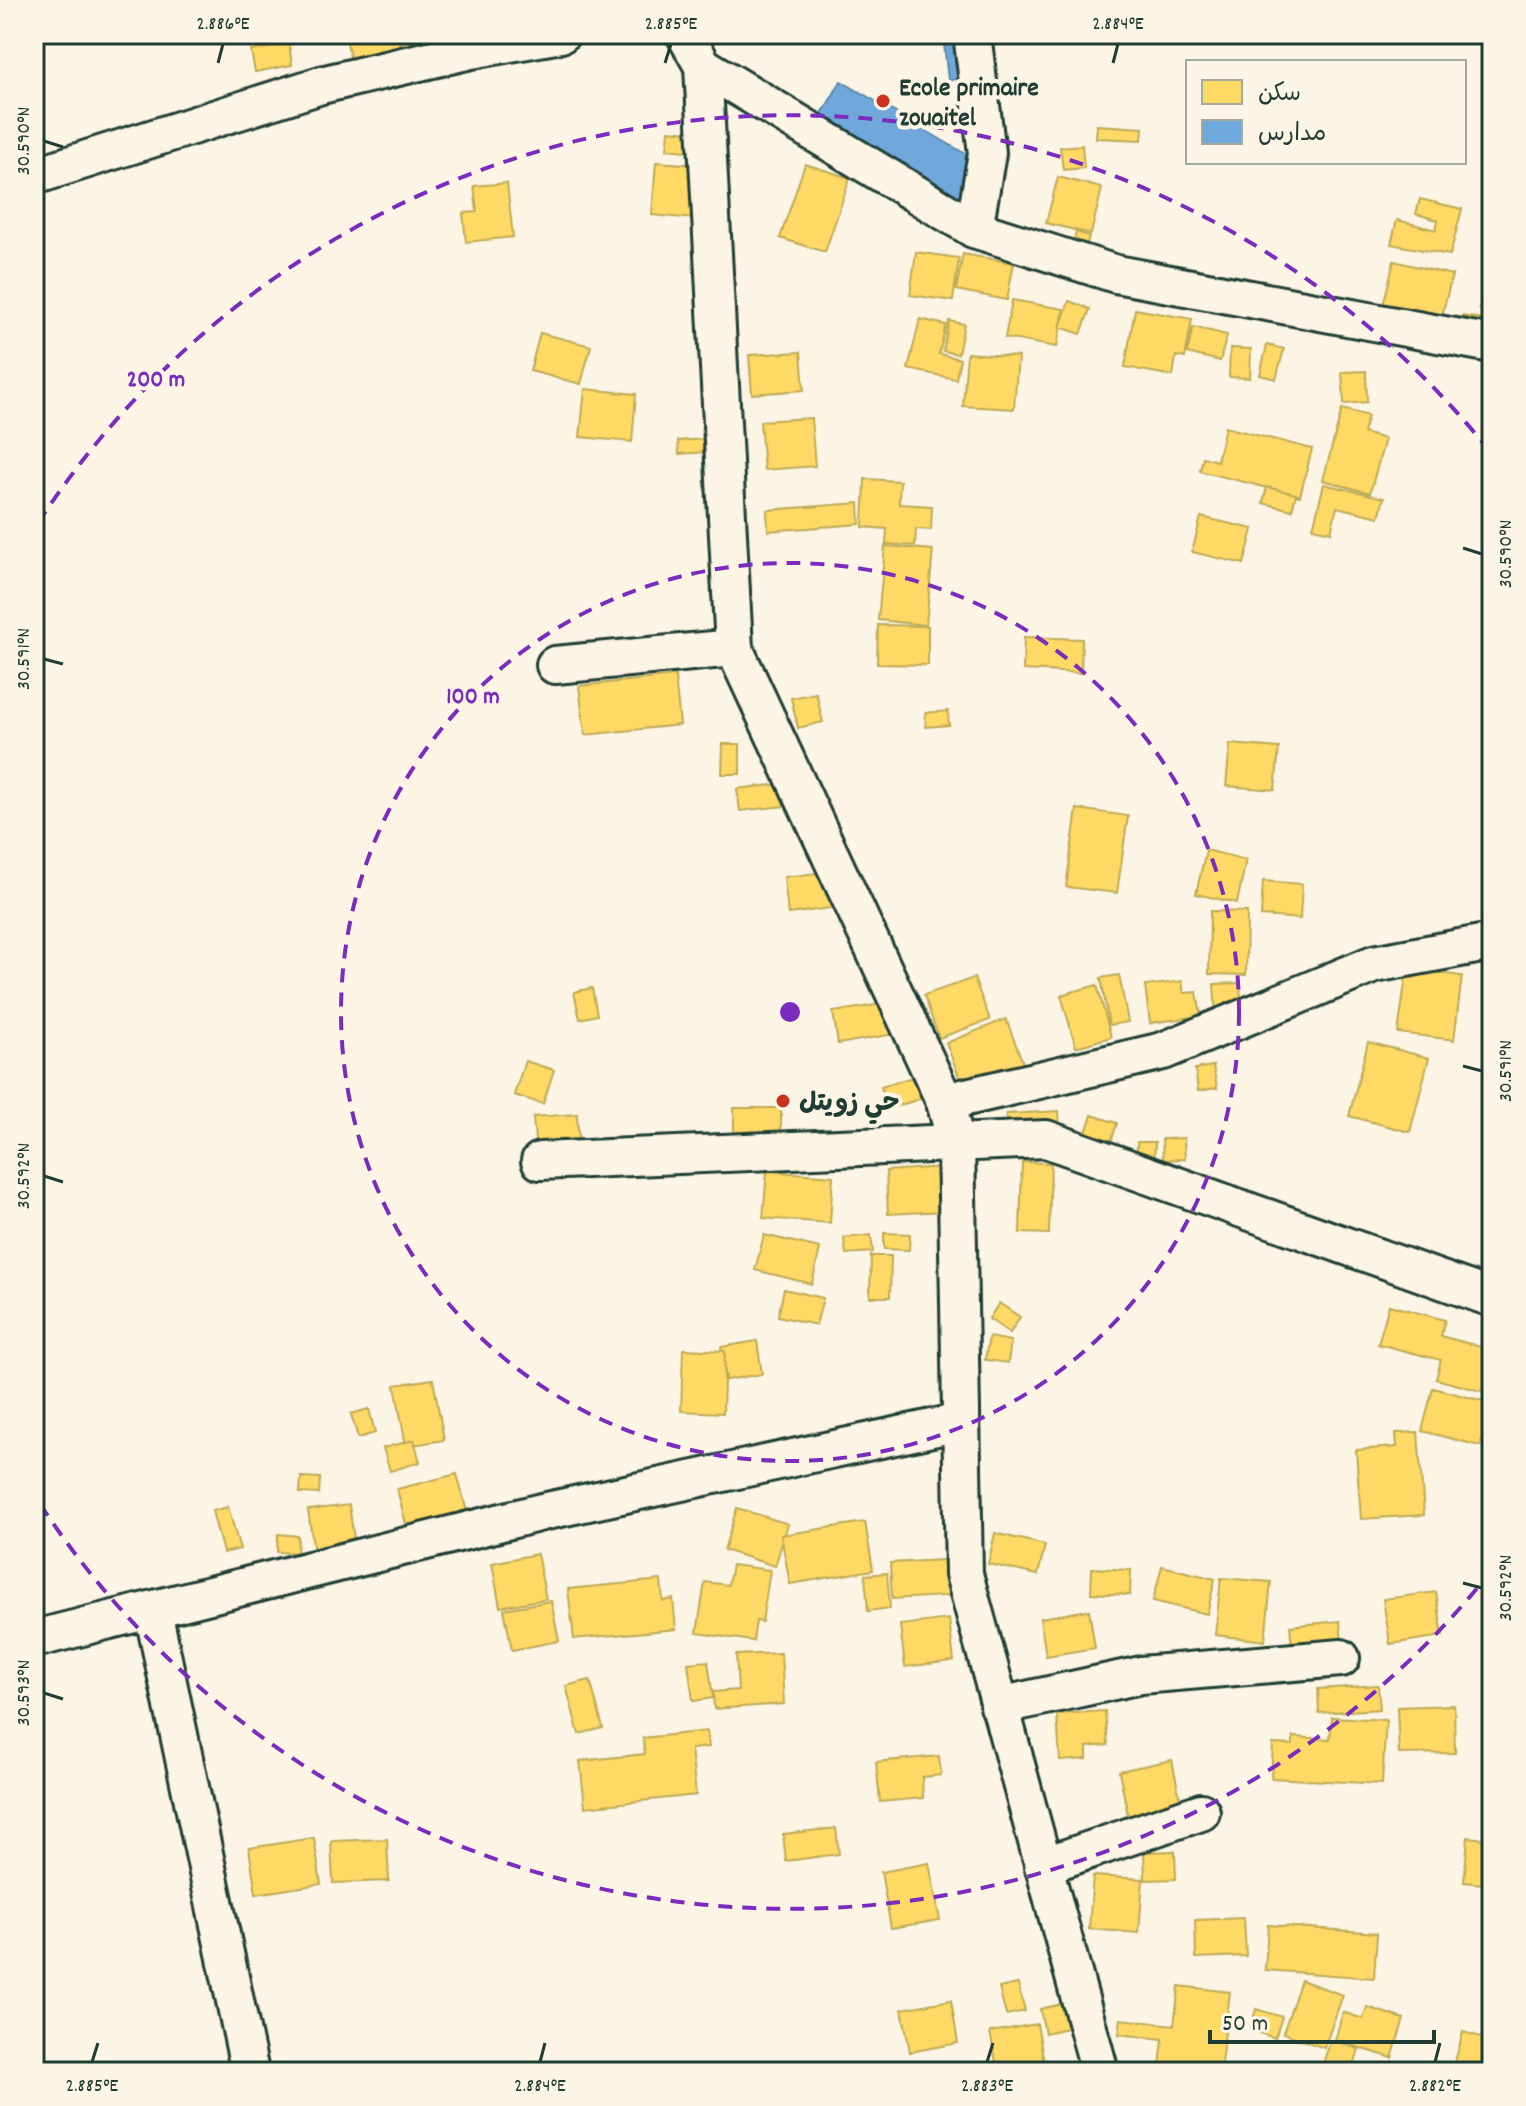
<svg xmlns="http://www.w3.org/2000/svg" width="1526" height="2106" viewBox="0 0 1526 2106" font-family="Dekko,'Playpen Sans Arabic',sans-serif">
  <rect width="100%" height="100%" fill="#fcf5e5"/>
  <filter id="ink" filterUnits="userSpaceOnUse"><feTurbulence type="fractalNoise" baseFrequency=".0125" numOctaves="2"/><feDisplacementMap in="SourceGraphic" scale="16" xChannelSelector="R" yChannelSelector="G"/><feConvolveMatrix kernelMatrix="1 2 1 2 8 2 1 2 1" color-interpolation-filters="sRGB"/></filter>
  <g filter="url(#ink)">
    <g fill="#ffd966" stroke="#bcaa57" stroke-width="2">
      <polygon points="345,34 399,34 404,55 352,66"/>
      <polygon points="402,34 458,34 460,42 405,51"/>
      <polygon points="289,44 292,65 255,72 251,51"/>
      <polygon points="1097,125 1143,128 1142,140 1096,138"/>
      <polygon points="669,130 698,133 696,152 667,149"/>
      <polygon points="1082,145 1084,168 1063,170 1060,147"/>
      <polygon points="656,162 700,165 695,219 652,215"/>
      <polygon points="805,164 850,178 825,252 780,238"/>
      <polygon points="1058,177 1102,188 1091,234 1046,223"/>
      <polygon points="507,183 513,237 466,242 463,213 477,212 474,186"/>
      <polygon points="1420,199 1462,209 1450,255 1391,244 1397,220 1436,230 1438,220 1416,214"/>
      <polygon points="1492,209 1492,267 1487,266 1492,241 1486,239"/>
      <polygon points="1076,232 1089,236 1083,259 1070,256"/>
      <polygon points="916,252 959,258 953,301 910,295"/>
      <polygon points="963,254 1014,263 1007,300 956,290"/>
      <polygon points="1394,261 1452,275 1438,332 1380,318"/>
      <polygon points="1488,270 1492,271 1492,313 1479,309"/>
      <polygon points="1012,300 1064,309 1057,347 1005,338"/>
      <polygon points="1069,301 1090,309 1081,334 1060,327"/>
      <polygon points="1135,309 1192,319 1185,358 1176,356 1173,376 1125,367"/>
      <polygon points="1461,316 1492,320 1492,339 1458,334"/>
      <polygon points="920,319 946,325 939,354 960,359 956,379 908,369"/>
      <polygon points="949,321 964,324 958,354 943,351"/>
      <polygon points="1193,327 1227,335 1220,361 1187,353"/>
      <polygon points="540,333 591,346 581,384 530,371"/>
      <polygon points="1267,345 1284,349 1276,379 1260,375"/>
      <polygon points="1230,348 1251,349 1250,378 1229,377"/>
      <polygon points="801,352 804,390 752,394 749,355"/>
      <polygon points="967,353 1018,357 1014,409 963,406"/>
      <polygon points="1366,371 1367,402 1344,404 1342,372"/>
      <polygon points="585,389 636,394 632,442 580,437"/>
      <polygon points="1342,409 1368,416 1363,433 1385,439 1370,493 1323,480"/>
      <polygon points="811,418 815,466 764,470 760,421"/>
      <polygon points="1225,427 1312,449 1300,496 1200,471 1203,457 1217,461"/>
      <polygon points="718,438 720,451 679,454 678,441"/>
      <polygon points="865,479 900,481 899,504 932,506 931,530 916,529 915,546 886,544 887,529 863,527"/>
      <polygon points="1324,484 1384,498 1379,517 1337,507 1331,532 1313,528"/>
      <polygon points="1267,487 1296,494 1292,510 1263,503"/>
      <polygon points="859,503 860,524 768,531 767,510"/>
      <polygon points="1201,517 1253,529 1244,564 1192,552"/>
      <polygon points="885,546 933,550 926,625 878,620"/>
      <polygon points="878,625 928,626 928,665 877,664"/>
      <polygon points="1024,637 1082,639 1081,673 1023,670"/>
      <polygon points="675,676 680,725 585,735 579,686"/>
      <polygon points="816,693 823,722 798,728 791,698"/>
      <polygon points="948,711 949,725 926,727 925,713"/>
      <polygon points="723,744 740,744 740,774 722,774"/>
      <polygon points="1230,744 1279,748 1275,790 1226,786"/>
      <polygon points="791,783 794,805 740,811 737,789"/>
      <polygon points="1077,809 1128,816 1117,893 1066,887"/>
      <polygon points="1206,850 1246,860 1237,903 1196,894"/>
      <polygon points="833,871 838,907 788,914 784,877"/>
      <polygon points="1263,881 1302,884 1300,919 1261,916"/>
      <polygon points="1210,911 1247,912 1246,975 1209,974"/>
      <polygon points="1407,969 1462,976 1454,1040 1398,1033"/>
      <polygon points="1119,975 1128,1022 1109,1025 1101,978"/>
      <polygon points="974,978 990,1020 939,1038 924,995"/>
      <polygon points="1182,981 1184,993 1197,992 1201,1016 1150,1023 1145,986"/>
      <polygon points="1240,983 1242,1015 1216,1016 1214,984"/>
      <polygon points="1097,985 1111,1037 1076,1047 1061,995"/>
      <polygon points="592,988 597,1015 580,1019 574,992"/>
      <polygon points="895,1002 900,1033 838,1044 833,1012"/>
      <polygon points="1006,1019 1023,1063 963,1086 946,1043"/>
      <polygon points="1368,1042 1429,1058 1410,1132 1349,1116"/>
      <polygon points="525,1061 554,1070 543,1104 514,1095"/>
      <polygon points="1213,1066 1217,1088 1198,1091 1195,1069"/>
      <polygon points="919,1075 926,1097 888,1109 881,1087"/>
      <rect x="734" y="1108" width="47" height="43"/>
      <polygon points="1059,1111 1061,1146 1007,1149 1006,1114"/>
      <polygon points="577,1114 580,1163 537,1166 533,1117"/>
      <polygon points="1092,1115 1117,1123 1105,1162 1079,1153"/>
      <polygon points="1184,1138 1185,1159 1163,1160 1162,1139"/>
      <polygon points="1137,1142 1155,1142 1154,1161 1137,1160"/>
      <polygon points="1022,1162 1051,1163 1049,1234 1020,1233"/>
      <polygon points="943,1167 945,1211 888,1214 886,1171"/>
      <polygon points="767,1171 833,1176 830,1223 763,1218"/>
      <polygon points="884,1233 910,1234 909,1250 884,1249"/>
      <polygon points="764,1235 820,1248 812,1284 755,1270"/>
      <polygon points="871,1235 873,1252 846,1254 844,1238"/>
      <polygon points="871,1256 891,1256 890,1297 870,1297"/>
      <polygon points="784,1289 823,1298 816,1325 778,1316"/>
      <polygon points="999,1303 1020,1317 1010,1333 989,1319"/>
      <polygon points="1389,1305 1445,1320 1441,1336 1492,1350 1492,1394 1436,1379 1441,1360 1378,1344"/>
      <polygon points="989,1337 1011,1341 1008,1363 985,1360"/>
      <polygon points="757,1341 762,1374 726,1380 721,1347"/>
      <polygon points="683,1349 725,1351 723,1413 681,1411"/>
      <polygon points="433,1379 444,1440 406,1446 395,1385"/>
      <polygon points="1433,1388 1491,1403 1480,1446 1422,1431"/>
      <polygon points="369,1409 375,1433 358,1438 351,1414"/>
      <polygon points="1418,1432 1424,1515 1361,1519 1356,1450 1397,1447 1396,1433"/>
      <polygon points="414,1440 420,1462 390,1471 383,1448"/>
      <polygon points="457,1474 470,1523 410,1539 397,1489"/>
      <polygon points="301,1477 320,1478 319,1494 300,1493"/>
      <polygon points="349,1505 356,1553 315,1559 308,1510"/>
      <polygon points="228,1507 240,1549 223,1553 212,1511"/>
      <polygon points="737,1508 788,1524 775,1566 724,1550"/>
      <polygon points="865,1522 873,1570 790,1584 781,1535"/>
      <polygon points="995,1533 1045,1545 1038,1575 988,1564"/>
      <polygon points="278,1534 298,1536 297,1553 277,1552"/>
      <polygon points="537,1554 546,1599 500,1607 492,1563"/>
      <polygon points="960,1559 962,1595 892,1599 890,1563"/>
      <polygon points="732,1565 770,1570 762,1622 756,1621 753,1641 697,1633 705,1582 728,1585"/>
      <polygon points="1162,1566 1215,1579 1207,1614 1153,1601"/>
      <polygon points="1092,1568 1131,1570 1130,1595 1091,1593"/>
      <polygon points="887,1573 890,1608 868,1611 865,1575"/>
      <polygon points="1221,1578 1271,1582 1265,1641 1215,1635"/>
      <polygon points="661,1580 663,1601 673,1599 676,1629 574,1639 568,1589"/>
      <polygon points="1436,1592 1443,1636 1390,1644 1383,1599"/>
      <polygon points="551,1601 559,1641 512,1650 504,1609"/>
      <polygon points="1089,1610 1095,1648 1046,1656 1040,1618"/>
      <polygon points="949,1619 954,1661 905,1667 900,1625"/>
      <polygon points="1340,1621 1344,1663 1294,1667 1290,1626"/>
      <polygon points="781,1653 784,1704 714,1709 713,1692 738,1690 736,1655"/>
      <polygon points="708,1661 713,1698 693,1701 688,1663"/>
      <polygon points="590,1680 603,1728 579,1734 566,1686"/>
      <polygon points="1378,1685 1380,1709 1319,1713 1318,1689"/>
      <polygon points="1454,1705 1455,1753 1399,1754 1397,1707"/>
      <polygon points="1105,1711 1108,1745 1087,1747 1087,1759 1060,1761 1057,1714"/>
      <polygon points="1332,1717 1386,1720 1382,1784 1271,1778 1273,1744 1293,1745 1293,1737 1330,1739"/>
      <polygon points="707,1731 709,1747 691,1749 696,1795 585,1807 580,1761 645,1754 643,1738"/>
      <polygon points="939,1756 941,1775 922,1777 923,1798 880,1802 876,1762"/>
      <polygon points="1172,1760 1183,1814 1130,1825 1119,1771"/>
      <polygon points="836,1828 839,1854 786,1861 783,1834"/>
      <polygon points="1468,1837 1492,1840 1492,1885 1464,1882"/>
      <polygon points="314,1838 321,1884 256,1894 249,1848"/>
      <polygon points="387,1839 389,1881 333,1883 331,1841"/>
      <polygon points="1175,1851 1176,1879 1145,1880 1144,1852"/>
      <polygon points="929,1863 940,1920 891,1928 881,1872"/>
      <polygon points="1093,1876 1143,1879 1139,1933 1089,1929"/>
      <polygon points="1244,1918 1246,1956 1196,1958 1195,1920"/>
      <polygon points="1268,1925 1377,1933 1374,1978 1265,1970"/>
      <polygon points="1301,1980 1343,1995 1324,2048 1283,2033"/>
      <polygon points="1018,1984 1025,2011 1006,2015 999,1988"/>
      <polygon points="1179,1986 1230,1992 1220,2072 1160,2066 1163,2039 1119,2034 1121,2019 1174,2025"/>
      <polygon points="951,2000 958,2043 910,2052 902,2009"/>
      <polygon points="1075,2001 1080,2025 1045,2033 1040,2009"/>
      <polygon points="1367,2007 1404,2019 1392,2058 1335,2040 1343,2012 1363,2019"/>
      <polygon points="1256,2009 1282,2017 1275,2038 1250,2030"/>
      <polygon points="1037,2024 1046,2072 998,2072 990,2032"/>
      <polygon points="1463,2032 1492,2040 1492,2072 1454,2066"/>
      <polygon points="1331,2040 1359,2049 1354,2066 1367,2072 1320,2072"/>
    </g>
    <g fill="#6fa8dc" stroke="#5788aa" stroke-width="2">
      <polygon points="943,34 977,34 981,77 948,80"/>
      <polygon points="841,81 988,167 966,205 819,119"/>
    </g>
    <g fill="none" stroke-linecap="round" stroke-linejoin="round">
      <g stroke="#1f3d34" stroke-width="42">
        <g id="minor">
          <polyline points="685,34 703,66 734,648 945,1102 956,1141 964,1574 1100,2072"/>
          <polyline points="972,34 987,153 974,229"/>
          <polyline points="703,66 974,229 1116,274 1492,344"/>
          <polyline points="34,176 321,85 471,50 561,34"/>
          <polyline points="555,665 734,648"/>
          <polyline points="945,1102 1163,1051 1374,964 1492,942"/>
          <polyline points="540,1161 1046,1139 1492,1298"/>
          <polyline points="153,1611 250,2072"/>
          <polyline points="34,1639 542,1512 960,1422"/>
          <polyline points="999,1706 1141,1675 1341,1658"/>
          <polyline points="1043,1866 1201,1812"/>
        </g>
      </g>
      <use href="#minor" stroke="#fcf5e5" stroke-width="36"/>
    </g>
  </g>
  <path fill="none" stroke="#1f3d34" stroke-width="3" d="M218,63L223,44M665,63L671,44M1113,63L1118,44M44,141L63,147M1463,548L1482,554M44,659L63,664M1463,1066L1482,1071M44,1176L63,1182M1463,1583L1482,1588M44,1693L63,1699M92,2062L98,2043M540,2062L545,2043M987,2062L993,2043M1435,2062L1440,2043"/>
  <g fill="none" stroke="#7b2cbf" stroke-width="4" stroke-dasharray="14 10">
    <circle cx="790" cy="1012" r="449"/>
    <path d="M1492 1570A897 897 0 0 1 38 1501M38 523A897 897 0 0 1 1492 454"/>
  </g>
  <g fill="#c8321e" stroke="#fcf5e5" stroke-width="3">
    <circle cx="883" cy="101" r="8"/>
    <circle cx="783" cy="1101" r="8"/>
  </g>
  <g text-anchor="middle" stroke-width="8" stroke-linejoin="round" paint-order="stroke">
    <g font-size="26" font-weight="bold" fill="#1f3d34" stroke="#fcf5e5" text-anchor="start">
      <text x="899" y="95">Ecole primaire<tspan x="899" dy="30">zouaitel</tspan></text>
      <text x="799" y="1110">حي زويتل</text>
    </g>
  </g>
  <circle cx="790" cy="1012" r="12" fill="#7b2cbf" stroke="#fcf5e5" stroke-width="4"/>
  <g font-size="24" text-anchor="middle" font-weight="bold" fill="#7b2cbf" stroke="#fcf5e5" stroke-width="8" stroke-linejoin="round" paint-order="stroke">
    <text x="156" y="386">200 m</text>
    <text x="473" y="703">100 m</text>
  </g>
  <rect width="1526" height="2106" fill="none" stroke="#fcf5e5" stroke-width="88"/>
  <rect x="1186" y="60" width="280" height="104" fill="#fcf5e5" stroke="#a4ab9e" stroke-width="2"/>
  <rect x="1202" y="80" width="40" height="24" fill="#ffd966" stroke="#a4ab9e" stroke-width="2"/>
  <text x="1258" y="100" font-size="24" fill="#1f3d34">سكن</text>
  <rect x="1202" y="120" width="40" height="24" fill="#6fa8dc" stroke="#a4ab9e" stroke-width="2"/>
  <text x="1258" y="140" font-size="24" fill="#1f3d34">مدارس</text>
  <path d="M1210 2030v12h224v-12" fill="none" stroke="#1f3d34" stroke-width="4"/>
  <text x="1222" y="2030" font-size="24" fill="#1f3d34" stroke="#fcf5e5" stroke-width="6" paint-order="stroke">50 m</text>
  <rect x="44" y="44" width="1438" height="2018" fill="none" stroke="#1f3d34" stroke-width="3"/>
  <g font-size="20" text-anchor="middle" fill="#1f3d34">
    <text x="223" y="29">2.886°E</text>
    <text x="671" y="29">2.885°E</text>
    <text x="1118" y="29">2.884°E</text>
    <text transform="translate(22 141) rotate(-90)" y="7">30.590°N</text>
    <text transform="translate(1504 554) rotate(-90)" y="7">30.590°N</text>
    <text transform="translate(22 659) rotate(-90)" y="7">30.591°N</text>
    <text transform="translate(1504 1071) rotate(-90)" y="7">30.591°N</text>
    <text transform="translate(22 1176) rotate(-90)" y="7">30.592°N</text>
    <text transform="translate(1504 1588) rotate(-90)" y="7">30.592°N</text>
    <text transform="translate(22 1693) rotate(-90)" y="7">30.593°N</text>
    <text x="92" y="2091">2.885°E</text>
    <text x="540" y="2091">2.884°E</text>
    <text x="987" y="2091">2.883°E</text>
    <text x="1435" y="2091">2.882°E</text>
  </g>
</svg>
